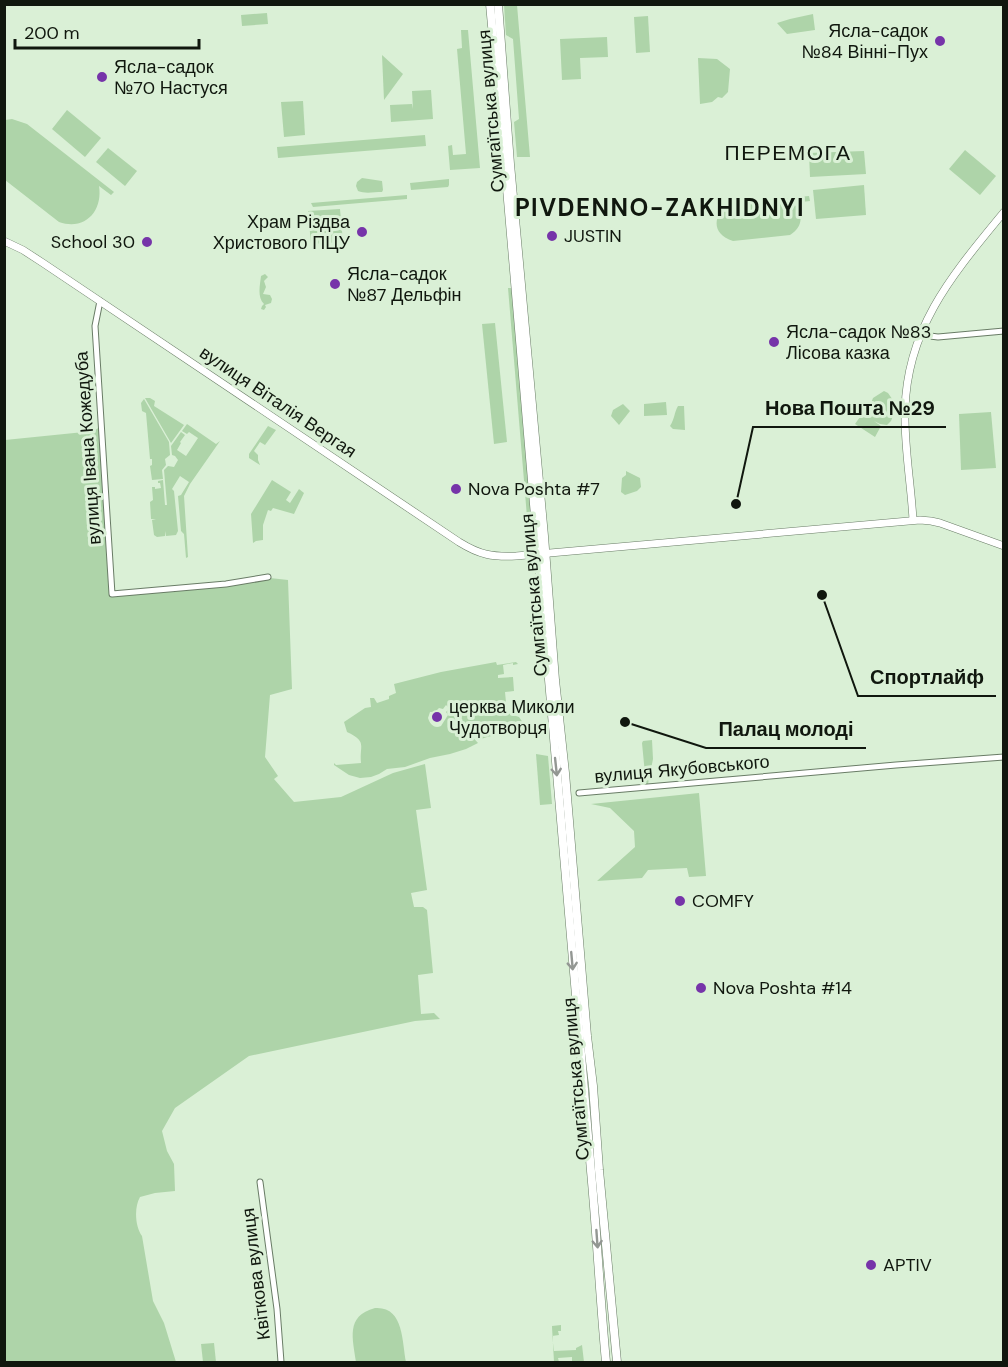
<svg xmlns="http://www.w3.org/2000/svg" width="1008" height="1367" viewBox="0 0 1008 1367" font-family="'DM Sans',sans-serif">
  <rect width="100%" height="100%" fill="#daf0d6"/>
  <g fill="#aed4a9">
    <polygon points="504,5 517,5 530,157 517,157 514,122 519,119 513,39 506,35"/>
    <polygon points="267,13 268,24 242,26 241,15"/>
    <polygon points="813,14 815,30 787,34 777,23 790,19"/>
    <polygon points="648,16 650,52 636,53 634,17"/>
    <polygon points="461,30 468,30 480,168 450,170 448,146 452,145 453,155 466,154 457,49 462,48"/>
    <polygon points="607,37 608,57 580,58 581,79 562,80 560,39"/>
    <polygon points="382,55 403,74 384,100"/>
    <polygon points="698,58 717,59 730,69 728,92 722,98 718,97 712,102 700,104"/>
    <polygon points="431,90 433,119 391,122 390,105 412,104 413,109 412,91"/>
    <polygon points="303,101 305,135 284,137 281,102"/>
    <polygon points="67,110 101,138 85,157 52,129"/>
    <path d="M12,119L27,124L114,192L111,195L99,186C103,211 85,231 59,222L5,180V120Z"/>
    <polygon points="425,135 426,146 278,158 277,147"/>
    <polygon points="108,148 137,171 125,186 96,162"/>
    <polygon points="965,150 996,176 980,195 949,169"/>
    <polygon points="864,151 866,174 810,177 809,153"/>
    <path d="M362,178L382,181L383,190L382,192C374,192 365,194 358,191L356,186L357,182Z"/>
    <polygon points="449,179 449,185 448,187 411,190 410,183"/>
    <polygon points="864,185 866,215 816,219 813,190"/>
    <polygon points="407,195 407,199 313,207 311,203"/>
    <path d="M809,196L810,201L793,203C804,214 803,227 790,235L733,241C709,234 713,210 734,203Z"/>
    <polygon points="340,209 343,242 311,244 308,211"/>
    <path d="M265,274L268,277L264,281L266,287L263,294L270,295L272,299L271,303L265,305L266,307L264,310L261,309L262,306L264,304C257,297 260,285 261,276Z"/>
    <polygon points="508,288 513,288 534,540 529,541"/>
    <polygon points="495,323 507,442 494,444 482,324"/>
    <polygon points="884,391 888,393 897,406 891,421 887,425 880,424 874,421 881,426 875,437 855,424 862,414 866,416 873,398"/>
    <polygon points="145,398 150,398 155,401 154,406 184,425 171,443"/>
    <polygon points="144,399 169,442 170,455 165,459 166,465 162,470 163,479 152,480 150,466 152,465 152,459 150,459 146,413 142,411 141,403"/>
    <polygon points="666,402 667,415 644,416 644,404"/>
    <polygon points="623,404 630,411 619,425 611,416 613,410"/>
    <path d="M678,406H684L685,430L673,429L670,426C675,418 674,413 678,406Z"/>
    <polygon points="991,412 996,468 961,470 959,414"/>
    <polygon points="187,424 216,444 220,441 190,484 184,496 188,557 186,558 184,534 181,531 178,496 181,495 189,482 180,476 172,489 174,491 178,531 176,535 166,536 165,531 165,536 157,537 154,535 152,520 156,519 151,519 150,502 153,500 152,487 155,487 155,489 161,488 160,483 158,483 158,481 163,480 165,505 167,505 164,470 168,466 174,467 178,460 175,456 172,455 171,446 181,432 185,435 180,442 181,443 177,450 186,456 198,438 189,432 187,434 182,431"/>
    <path d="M101,426L112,594L270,578L288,580L292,689L270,695L265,757L278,776L274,779L294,802L341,797L393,773L425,764L431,808L416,810L427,890L411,893L414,907H423L427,910L433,973L418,975L421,1014L434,1013L440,1019L415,1021L249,1056L175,1108L162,1131L167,1151L174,1164L175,1191L155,1193L140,1197C134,1207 135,1227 142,1236L153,1301L164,1323L176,1362H5V440L94,431Z"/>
    <polygon points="268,426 276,430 265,445 260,442 254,451 258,455 258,460 260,465 249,458 249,454"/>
    <polygon points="626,471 640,478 641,487 637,491 625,495 621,492 622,478 626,475"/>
    <polygon points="272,480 291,492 286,500 290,503 299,489 304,493 294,514 273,508 271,511 268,510 263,525 263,540 256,541 253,543 251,514"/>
    <path d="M496,662L497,665L516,662L518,664L513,665V663L503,665L504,674L498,675V678L513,677L514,691L505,692L507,713L519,717L528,730C518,730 512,733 503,734C494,736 487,736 479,740L446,705L443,709L439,708L435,712H430L428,718C430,724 434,729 441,726L448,715L446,712L448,710L478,743L466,749L450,754L430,758L405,767L387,769L379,774L371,777L360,778L349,775L334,765V763L336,765L361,763C359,745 368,742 347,732L344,722L365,708L371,707L370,698H374L377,703L389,699V696L396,693L394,684L441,672Z"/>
    <polygon points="652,740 653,759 648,784 645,784 643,775 645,774 642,743 643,741"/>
    <polygon points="536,754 548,756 552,804 540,805"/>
    <polygon points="699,793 706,876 689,877 687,868 648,870 642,878 597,881 635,847 634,831 610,808 591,804"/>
    <path d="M375,1308C404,1306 402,1342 406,1362H356C353,1339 345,1316 375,1308Z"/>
    <polygon points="561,1325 561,1331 558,1331 559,1335 552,1336 554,1351 576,1350 576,1348 582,1345 584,1362 572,1362 572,1357 558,1358 559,1362 554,1362 552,1327 552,1326"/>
    <polygon points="214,1343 216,1362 203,1362 201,1344"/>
  </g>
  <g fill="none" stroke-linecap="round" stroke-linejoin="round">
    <g stroke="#697c66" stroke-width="7">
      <g id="street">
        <polyline points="100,301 95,326 112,594 226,584 268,577"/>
        <polyline points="923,330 930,336 938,337 1004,331"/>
        <polyline points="579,793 896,765 1004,757"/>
        <polyline points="260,1182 277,1309 281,1362"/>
      </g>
    </g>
    <g stroke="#697c66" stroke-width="8">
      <g id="secondary">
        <path d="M4,241L23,250L43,263L459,542C480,555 492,557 516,556L920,520L931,521L940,523L1004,546"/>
        <path d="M913,520C911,483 904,446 905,410C907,326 954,273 1004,212"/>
      </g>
    </g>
    <g stroke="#697c66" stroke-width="9">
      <g id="primary">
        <path d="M490,4C527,393 556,783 591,1171C597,1235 600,1299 606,1362"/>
        <polyline points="498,4 510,164 544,536 555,680 565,773 587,1036 593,1086 599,1170 617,1362"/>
      </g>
    </g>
    <use href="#street" stroke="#fff" stroke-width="5"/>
    <use href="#secondary" stroke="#fff" stroke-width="7"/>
    <use href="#primary" stroke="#fff" stroke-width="8"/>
  </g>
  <defs><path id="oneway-shaft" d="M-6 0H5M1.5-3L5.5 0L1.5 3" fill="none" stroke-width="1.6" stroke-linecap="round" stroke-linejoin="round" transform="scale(1.5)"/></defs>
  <g stroke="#939793">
    <use href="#oneway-shaft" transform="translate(556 767) rotate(84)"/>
    <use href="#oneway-shaft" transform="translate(572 961) rotate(85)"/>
    <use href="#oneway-shaft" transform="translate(597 1239) rotate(86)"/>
  </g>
  <g fill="#7634a9" stroke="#daf0d6" stroke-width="2">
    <circle cx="940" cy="41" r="6"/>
    <circle cx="102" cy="77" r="6"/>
    <circle cx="362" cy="232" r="6"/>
    <circle cx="552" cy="236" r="6"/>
    <circle cx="147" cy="242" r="6"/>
    <circle cx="335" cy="284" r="6"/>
    <circle cx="774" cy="342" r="6"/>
    <circle cx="456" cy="489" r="6"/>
    <circle cx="437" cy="717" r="6"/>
    <circle cx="680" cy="901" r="6"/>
    <circle cx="701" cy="988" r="6"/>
    <circle cx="871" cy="1265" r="6"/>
  </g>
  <g text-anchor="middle" stroke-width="6" stroke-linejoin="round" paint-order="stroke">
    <g font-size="18" fill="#10170e" stroke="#daf0d6" text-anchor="start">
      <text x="928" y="37" text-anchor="end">Ясла-садок<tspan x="928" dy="21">№84 Вінні-Пух</tspan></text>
      <text x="114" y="73">Ясла-садок<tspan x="114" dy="21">№70 Настуся</tspan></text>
      <text x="350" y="228" text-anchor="end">Храм Різдва<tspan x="350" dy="21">Христового ПЦУ</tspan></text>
      <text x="564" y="242">JUSTIN</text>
      <text x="135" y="248" text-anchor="end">School 30</text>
      <text x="347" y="280">Ясла-садок<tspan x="347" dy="21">№87 Дельфін</tspan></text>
      <text x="786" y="338">Ясла-садок №83<tspan x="786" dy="21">Лісова казка</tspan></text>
      <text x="468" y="495">Nova Poshta #7</text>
      <text x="449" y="713">церква Миколи<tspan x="449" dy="21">Чудотворця</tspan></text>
      <text x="692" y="907">COMFY</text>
      <text x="713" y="994">Nova Poshta #14</text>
      <text x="883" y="1271">APTIV</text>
    </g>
    <g font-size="18" fill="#10170e" stroke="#daf0d6">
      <text transform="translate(491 111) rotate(-95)" y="6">Сумгаїтська вулиця</text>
      <text transform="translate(278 402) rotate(34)" y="6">вулиця Віталія Вергая</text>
      <text transform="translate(88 448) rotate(-94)" y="6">вулиця Івана Кожедуба</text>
      <text transform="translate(534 595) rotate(-95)" y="6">Сумгаїтська вулиця</text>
      <text transform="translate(682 769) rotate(-5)" y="6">вулиця Якубовського</text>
      <text transform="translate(576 1079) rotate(-95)" y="6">Сумгаїтська вулиця</text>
      <text transform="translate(256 1274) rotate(-97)" y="6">Квіткова вулиця</text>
    </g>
    <g font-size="21" letter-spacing="1.5" fill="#10170e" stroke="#daf0d6">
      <text x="788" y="160">ПЕРЕМОГА</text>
    </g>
    <g font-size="24" font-weight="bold" letter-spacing="1.5" fill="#10170e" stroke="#daf0d6">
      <text x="660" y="216">PIVDENNO-ZAKHIDNYI</text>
    </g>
  </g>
  <path fill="none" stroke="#10170e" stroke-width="2" d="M736 504L753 427H946M822 595L858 696H996M625 722L706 748H866"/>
  <g fill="#10170e" stroke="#daf0d6" stroke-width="2">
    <circle cx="736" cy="504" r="6"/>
    <circle cx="822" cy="595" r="6"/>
    <circle cx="625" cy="722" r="6"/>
  </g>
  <g font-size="20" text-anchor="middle" font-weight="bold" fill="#10170e" stroke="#daf0d6" stroke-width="6" stroke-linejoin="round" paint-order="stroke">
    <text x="850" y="415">Нова Пошта №29</text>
    <text x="927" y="684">Спортлайф</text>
    <text x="786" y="736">Палац молоді</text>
  </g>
  <rect width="1008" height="1367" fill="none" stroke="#10170e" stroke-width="12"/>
  <path d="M15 39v9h184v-9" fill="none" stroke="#10170e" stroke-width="3"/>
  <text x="24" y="39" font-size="18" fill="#10170e" stroke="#daf0d6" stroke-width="4.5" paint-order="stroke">200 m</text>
</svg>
